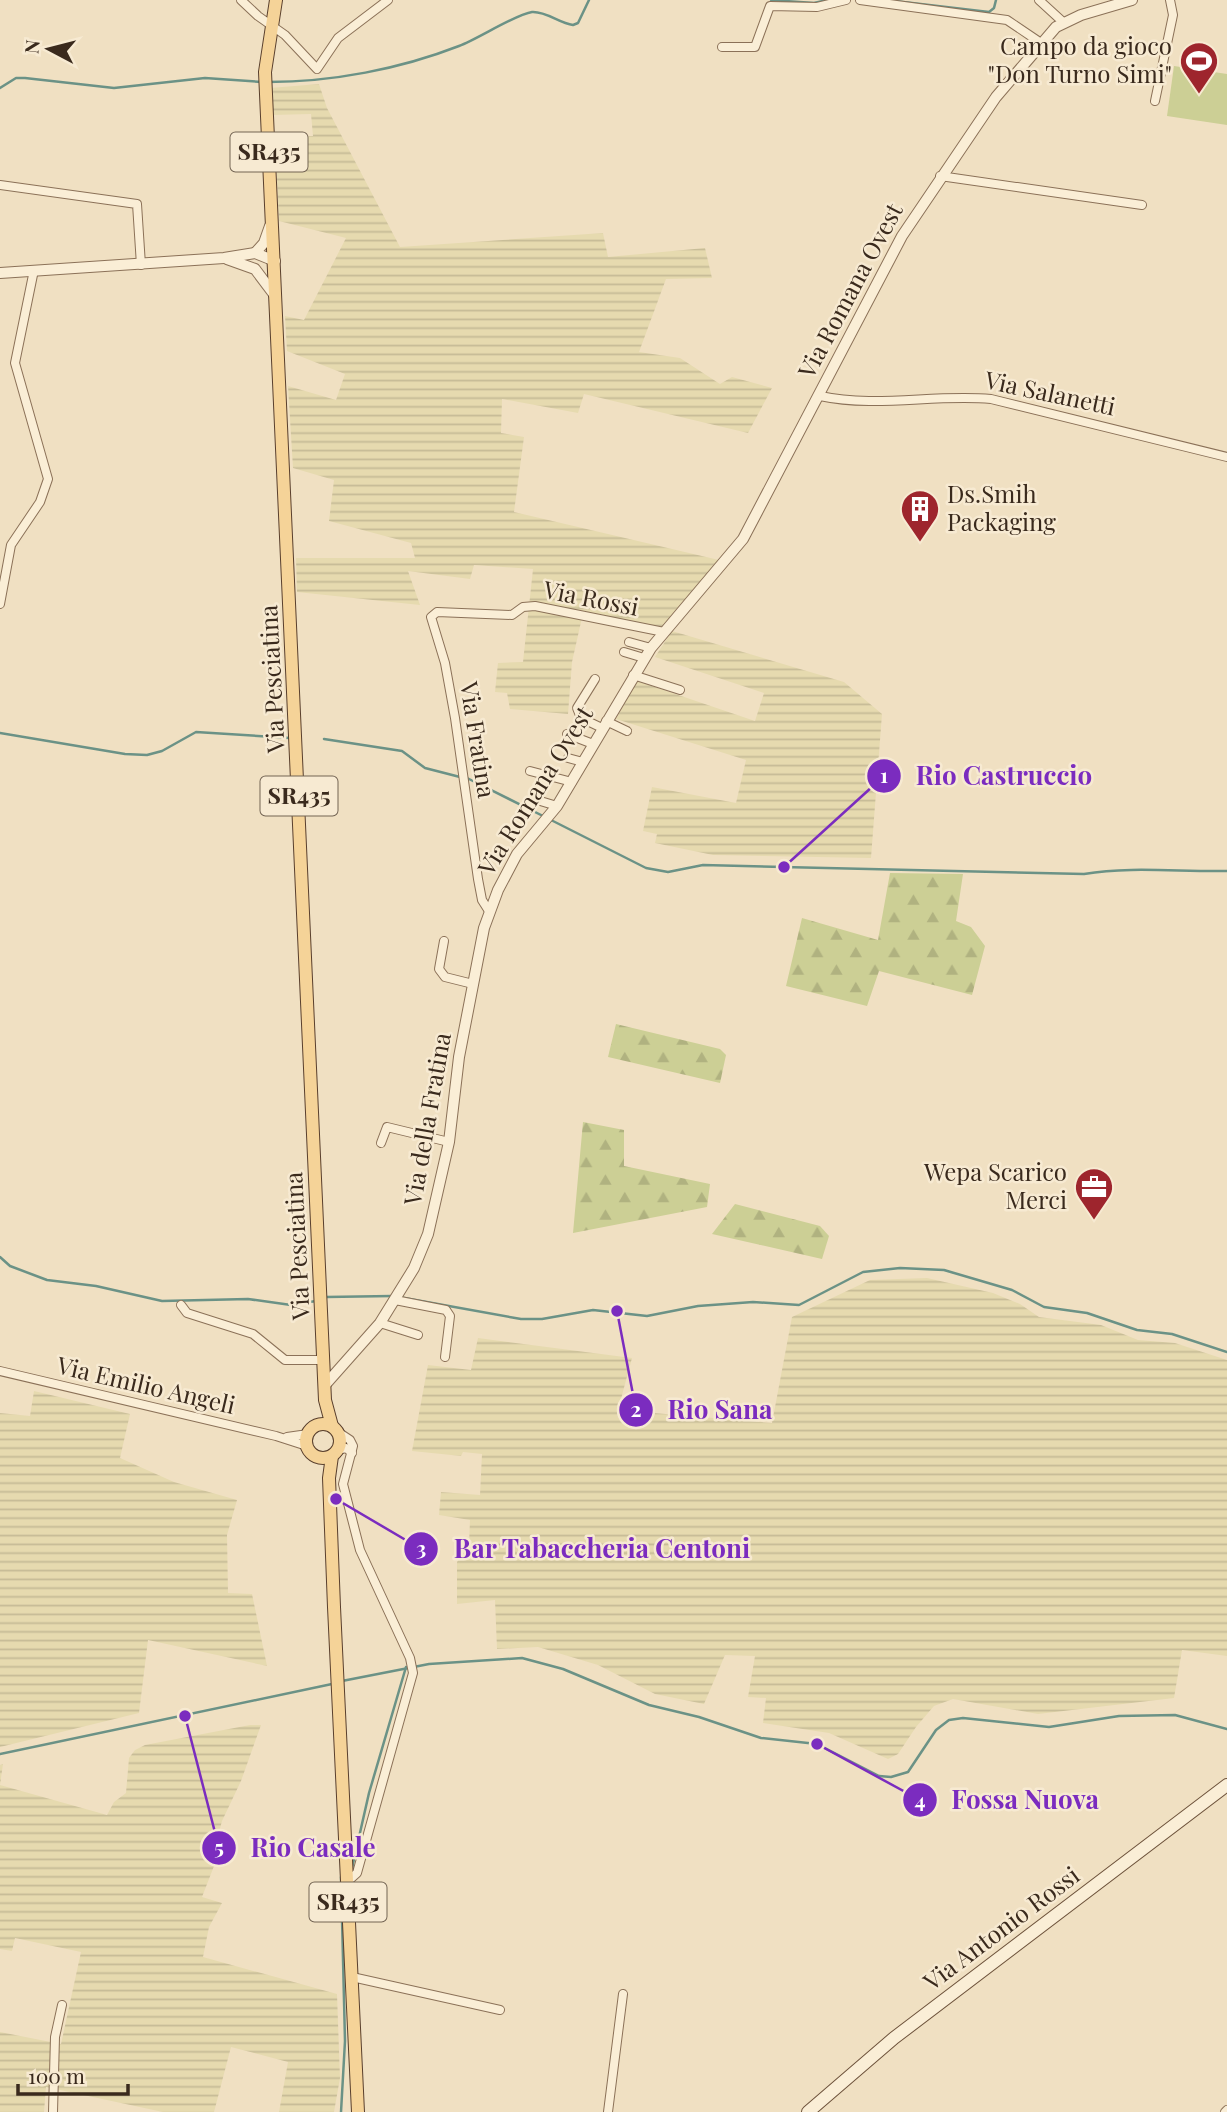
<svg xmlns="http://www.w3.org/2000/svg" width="1227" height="2112" viewBox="0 0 1227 2112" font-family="'Playfair Display',serif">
  <defs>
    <pattern id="farmland-rules" width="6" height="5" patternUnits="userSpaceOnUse" patternTransform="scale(1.75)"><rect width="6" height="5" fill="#e6daaf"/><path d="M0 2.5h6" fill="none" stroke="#c6bb96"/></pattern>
    <pattern id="forest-firs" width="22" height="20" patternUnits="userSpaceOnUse" patternTransform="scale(1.75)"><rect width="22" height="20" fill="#cccf95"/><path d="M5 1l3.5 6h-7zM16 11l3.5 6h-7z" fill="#b0b280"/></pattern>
  </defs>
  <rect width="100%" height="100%" fill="#f0e0c2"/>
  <g fill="url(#farmland-rules)">
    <polygon points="319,84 327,108 400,247 603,233 608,257 705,248 712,278 666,279 639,352 680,358 720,384 732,377 772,388 748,433 584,394 578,413 502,399 501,433 524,437 514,512 719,560 660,629 583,613 572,662 568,714 510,709 507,693 495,692 498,663 523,662 533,569 474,565 470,579 408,571 420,605 297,592 296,558 415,558 411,543 329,521 334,480 293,468 288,386 336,400 345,374 287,351 285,316 304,320 346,238 279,221 275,137 313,136 311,114 272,115 270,88"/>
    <polygon points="672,631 844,682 882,714 871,858 713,855 655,843 657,834 643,831 652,787 736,803 746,760 616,719 637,681 755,721 764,693 655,657"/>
    <polygon points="927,1278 993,1293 1020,1304 1039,1317 1101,1325 1138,1340 1175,1343 1227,1360 1227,1656 1182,1650 1174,1698 1038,1714 953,1699 934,1706 916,1727 898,1754 888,1759 829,1733 763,1723 766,1698 748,1697 755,1656 725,1655 704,1704 655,1694 598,1665 538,1647 497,1649 495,1600 457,1604 457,1562 469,1545 470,1520 439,1515 441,1492 480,1495 482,1454 463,1452 461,1456 412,1451 428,1365 471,1370 478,1338 632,1358 618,1410 772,1423 792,1317 870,1280"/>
    <polygon points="34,1391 130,1414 120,1458 174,1482 237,1500 227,1535 228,1593 252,1594 267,1666 148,1640 139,1713 0,1747 0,1413 30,1416"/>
    <polygon points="250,1725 261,1725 241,1781 222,1821 215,1847 221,1848 202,1897 222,1903 209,1927 203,1957 337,1994 340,2078 334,2112 279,2112 288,2062 231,2047 214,2112 163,2112 46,2087 44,2112 0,2112 0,2032 61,2044 81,1952 15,1938 12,1951 0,1949 0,1765 3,1764 0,1785 107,1815 114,1802 126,1793 129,1758 135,1750 145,1745"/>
  </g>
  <g fill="url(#forest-firs)">
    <polygon points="890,873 963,874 956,921 971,927 985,946 972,995 879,971 867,1006 786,986 802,918 878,940"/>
    <polygon points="616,1024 720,1049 726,1055 720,1083 608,1057"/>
    <polygon points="583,1122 624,1130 624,1166 710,1184 707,1207 573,1233"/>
    <polygon points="735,1204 820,1226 829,1236 822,1259 712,1234"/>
  </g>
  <polygon fill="#cccf95" points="1174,66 1227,74 1227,125 1167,116"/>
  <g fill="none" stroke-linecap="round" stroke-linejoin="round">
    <g stroke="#6b9286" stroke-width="2.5">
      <polyline points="771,0 814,3 827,0"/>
      <polyline points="895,1 989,12 994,8 996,0"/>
      <path d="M268,82C332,82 400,69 459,46C478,39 516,14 532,12C546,11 559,23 573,25L578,23L589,0"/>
      <polyline points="0,88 16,78 25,78 114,88 205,78 262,82"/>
      <polyline points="0,733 125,754 147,755 162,751 196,732 290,738"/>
      <polyline points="324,739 402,751 425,768 460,777"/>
      <polyline points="467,778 545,817"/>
      <path d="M551,820L646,868L668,872L703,865L1084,874C1131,866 1179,872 1227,871"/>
      <polyline points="0,1257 10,1266 47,1280 96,1286 162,1301 248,1299 291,1305 316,1301"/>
      <polyline points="326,1297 392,1296"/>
      <polyline points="399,1297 521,1319 542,1319 593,1310 647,1316 698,1306 753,1302 799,1305 863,1272 900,1268 944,1270 1012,1290 1044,1307 1087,1313 1137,1330 1172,1334 1227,1352"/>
      <polyline points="342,1681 429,1664 522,1658 563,1669 649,1705 699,1717 761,1738 817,1744 879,1776 891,1777 908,1772 936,1730 949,1720 963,1718 1049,1727 1119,1716 1175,1715 1227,1729"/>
      <polyline points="0,1754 332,1684"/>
      <polyline points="352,1868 369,1793 406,1667"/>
      <polyline points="341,2112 345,2041 341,1877"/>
    </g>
    <g stroke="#8b7158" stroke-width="10">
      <g id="minor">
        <polyline points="241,0 258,16 285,35 317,69 338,38 388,0"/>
        <polyline points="860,0 1007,20 1041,43"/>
        <polyline points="1039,0 1063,22"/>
        <polyline points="722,47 755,47 770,6 817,7 846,0"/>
        <polyline points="1155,101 1173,15 1170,0"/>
        <polyline points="940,176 1142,205"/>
        <polyline points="0,185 137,204 141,265"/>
        <path d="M820,396C876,408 934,394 991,399L1227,457"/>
        <polyline points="0,604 11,545 40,502 48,479 15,363 34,270"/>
        <polyline points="629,642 651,648"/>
        <polyline points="624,652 644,658"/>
        <polyline points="633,675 680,690"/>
        <polyline points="595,679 577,708 581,718 602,728"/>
        <polyline points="606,721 627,731"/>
        <polyline points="567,734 593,744"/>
        <polyline points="568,758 583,762"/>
        <polyline points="530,771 572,782"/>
        <polyline points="537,800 557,806"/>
        <polyline points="489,911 482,900 478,879 455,718 445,663 431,617 437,612 512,615 523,607 535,606 664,632"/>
        <polyline points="444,941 439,969 445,977 473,984"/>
        <polyline points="381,1143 387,1127 449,1142"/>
        <polyline points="395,1300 446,1310 450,1316 445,1357"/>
        <polyline points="181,1305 187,1313 253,1334 285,1360 324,1360"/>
        <polyline points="380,1323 418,1335"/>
        <polyline points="0,1371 276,1436 307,1446"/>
        <polyline points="338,1432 350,1440 353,1446 343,1484 360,1550 410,1658 413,1673 357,1873 347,1882"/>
        <polyline points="287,1437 308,1434"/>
        <polyline points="337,1450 346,1448 352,1453"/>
        <polyline points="352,1977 500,2010"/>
        <polyline points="53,2112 55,2037 62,2005"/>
        <polyline points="608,2112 623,1994"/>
        <polyline points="1225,2112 1227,2110"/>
      </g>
    </g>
    <g stroke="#8b7158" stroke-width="12">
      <g id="tertiary">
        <polyline points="255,253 264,243 270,226"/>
        <polyline points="227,259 255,269 276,297"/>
        <polyline points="0,273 224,258 255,253 275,261"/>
        <polyline points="325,1385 380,1323 414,1268 428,1234 449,1142 459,1057 484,928 498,890 517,854 557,806 651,648 743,539 902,236 996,97 1056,27 1081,15 1132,0"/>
      </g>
    </g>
    <g stroke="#6d523b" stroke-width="14">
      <polyline id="secondary" points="808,2112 894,2038 1227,1785"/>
    </g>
    <g stroke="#593f2d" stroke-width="14">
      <g id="primary">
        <polyline points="276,0 265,72 325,1400 332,1426"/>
        <circle cx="323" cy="1441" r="17"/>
        <polyline points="332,1456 329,1478 334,1607 358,2112"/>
      </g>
    </g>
    <use href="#minor" stroke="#faeed6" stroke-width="8"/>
    <use href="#tertiary" stroke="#faeed6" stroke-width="10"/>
    <use href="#secondary" stroke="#faeed6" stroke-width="12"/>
    <use href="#primary" stroke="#f5d398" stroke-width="12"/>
  </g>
  <defs>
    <g id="stadium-pin" transform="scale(2.0125)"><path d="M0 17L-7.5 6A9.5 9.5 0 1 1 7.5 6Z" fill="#9e252d" stroke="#f7ead2"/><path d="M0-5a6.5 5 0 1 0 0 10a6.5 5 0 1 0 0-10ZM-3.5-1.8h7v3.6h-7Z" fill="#fff"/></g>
    <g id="building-pin" transform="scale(2.0125)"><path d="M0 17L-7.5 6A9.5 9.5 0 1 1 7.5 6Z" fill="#9e252d" stroke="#f7ead2"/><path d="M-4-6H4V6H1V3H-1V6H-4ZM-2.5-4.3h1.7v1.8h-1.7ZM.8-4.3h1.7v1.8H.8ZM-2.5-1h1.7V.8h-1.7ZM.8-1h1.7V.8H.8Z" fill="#fff"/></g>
    <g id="office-pin" transform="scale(2.0125)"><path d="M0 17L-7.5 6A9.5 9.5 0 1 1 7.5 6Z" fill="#9e252d" stroke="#f7ead2"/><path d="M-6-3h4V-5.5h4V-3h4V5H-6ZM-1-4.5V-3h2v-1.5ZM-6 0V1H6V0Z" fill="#fff"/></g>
  </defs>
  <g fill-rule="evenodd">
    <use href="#stadium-pin" x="1199" y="61"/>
    <use href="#building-pin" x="920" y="509"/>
    <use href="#office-pin" x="1094" y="1187"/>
  </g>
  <g text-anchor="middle" stroke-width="5" stroke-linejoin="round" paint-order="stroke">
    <g fill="#f7ead2" stroke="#736453" stroke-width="2">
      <rect x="230.5" y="132.5" width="77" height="39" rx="5"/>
      <rect x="260.5" y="776.5" width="77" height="39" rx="5"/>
      <rect x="309.5" y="1882.5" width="77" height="39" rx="5"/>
    </g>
    <g font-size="23" font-weight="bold" fill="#3a2a1d">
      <text x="269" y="160">SR435</text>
      <text x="299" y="804">SR435</text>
      <text x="348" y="1910">SR435</text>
    </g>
    <g font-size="24" fill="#3a2a1d" stroke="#f7ead2" text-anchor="end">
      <text x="1172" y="55">Campo da gioco<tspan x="1172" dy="28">"Don Turno Simi"</tspan></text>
      <text x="947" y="503" text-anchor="start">Ds.Smih<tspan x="947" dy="28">Packaging</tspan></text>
      <text x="1067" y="1181">Wepa Scarico<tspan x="1067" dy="28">Merci</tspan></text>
    </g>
    <g font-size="24" fill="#3a2a1d" stroke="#f7ead2">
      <text transform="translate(851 291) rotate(-62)" y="8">Via Romana Ovest</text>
      <text transform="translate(1050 394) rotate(12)" y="8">Via Salanetti</text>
      <text transform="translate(591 599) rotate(11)" y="8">Via Rossi</text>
      <text transform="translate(273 679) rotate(-93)" y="8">Via Pesciatina</text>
      <text transform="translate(477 740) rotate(81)" y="8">Via Fratina</text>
      <text transform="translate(536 791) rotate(-58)" y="8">Via Romana Ovest</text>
      <text transform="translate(428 1119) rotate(-80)" y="8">Via della Fratina</text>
      <text transform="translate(298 1246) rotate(-93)" y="8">Via Pesciatina</text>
      <text transform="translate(146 1386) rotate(13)" y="8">Via Emilio Angeli</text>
      <text transform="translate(1002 1929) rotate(-37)" y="8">Via Antonio Rossi</text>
    </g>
  </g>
  <path fill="none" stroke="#7b2cbf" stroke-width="2.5" d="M784 867L884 776M617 1311L636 1410M336 1499L421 1549M817 1744L920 1800M185 1716L219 1848"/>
  <g fill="#7b2cbf" stroke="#f7ead2" stroke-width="2.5">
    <circle cx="784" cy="867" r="7"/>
    <circle cx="617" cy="1311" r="7"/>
    <circle cx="336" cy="1499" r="7"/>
    <circle cx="817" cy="1744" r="7"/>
    <circle cx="185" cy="1716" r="7"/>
    <circle cx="884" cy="776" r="18"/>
    <circle cx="636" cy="1410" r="18"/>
    <circle cx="421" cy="1549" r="18"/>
    <circle cx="920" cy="1800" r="18"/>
    <circle cx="219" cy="1848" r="18"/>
  </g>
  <g font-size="21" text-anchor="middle" font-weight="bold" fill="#fff">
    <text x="884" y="783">1</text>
    <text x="636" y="1417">2</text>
    <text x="421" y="1556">3</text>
    <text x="920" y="1808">4</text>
    <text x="219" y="1855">5</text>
  </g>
  <g font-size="26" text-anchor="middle" font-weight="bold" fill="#7b2cbf" stroke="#f7ead2" stroke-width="5" stroke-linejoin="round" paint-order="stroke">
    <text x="1004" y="785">Rio Castruccio</text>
    <text x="720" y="1419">Rio Sana</text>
    <text x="602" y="1558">Bar Tabaccheria Centoni</text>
    <text x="1025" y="1809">Fossa Nuova</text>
    <text x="313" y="1857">Rio Casale</text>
  </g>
  <g transform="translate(49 49) rotate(277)" stroke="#f7ead2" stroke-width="5" paint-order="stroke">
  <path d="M0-5L12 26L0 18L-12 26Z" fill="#3a2a1d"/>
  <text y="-10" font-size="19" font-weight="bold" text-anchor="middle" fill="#3a2a1d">N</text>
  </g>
  <path d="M18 2084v10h110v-10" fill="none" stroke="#3a2a1d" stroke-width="3.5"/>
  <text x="28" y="2084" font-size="21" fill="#3a2a1d" stroke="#f7ead2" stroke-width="5" paint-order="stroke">100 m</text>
</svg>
